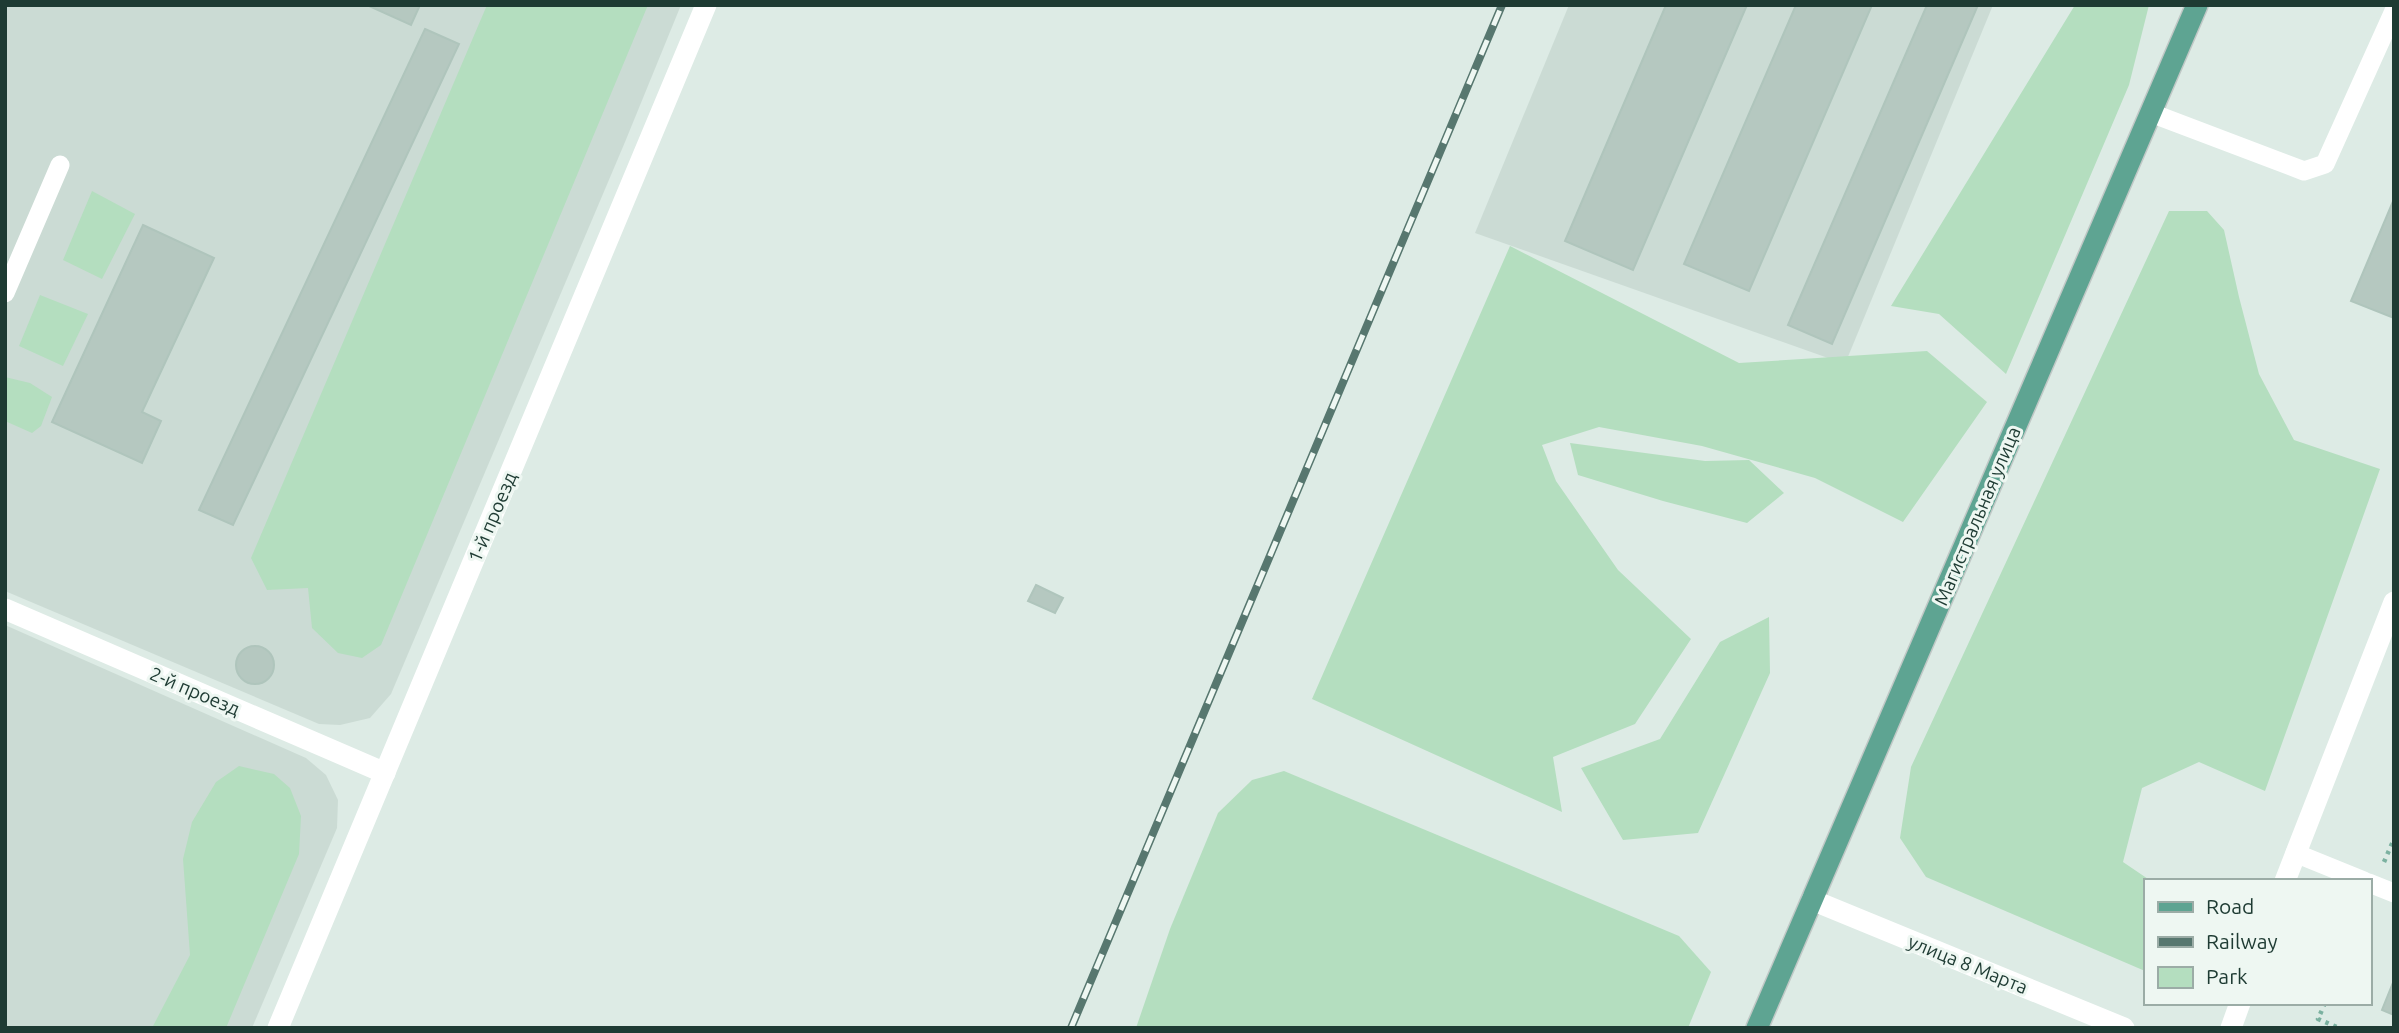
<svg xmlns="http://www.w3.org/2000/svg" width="2399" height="1033" viewBox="0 0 2399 1033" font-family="Ubuntu,sans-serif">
  <rect width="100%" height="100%" fill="#ddebe5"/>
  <g fill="#cbdbd4">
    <polygon points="5,5 681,5 625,142 391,694 370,718 340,725 319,724 5,591"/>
    <polygon points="1569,5 1993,5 1845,364 1475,233"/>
    <polygon points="5,625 306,758 326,775 338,800 337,828 252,1028 5,1028"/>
  </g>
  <g fill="#b4debf">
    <polygon points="487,5 648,5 381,645 362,658 338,653 312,628 308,588 267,590 251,558"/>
    <polygon points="2075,5 2149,5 2129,85 2006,374 1939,314 1891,306"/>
    <polygon points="92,191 135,214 102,279 63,260"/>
    <polygon points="2169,211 2207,211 2224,230 2239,297 2259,374 2294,440 2380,469 2265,791 2199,762 2142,788 2123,862 2151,881 2145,881 2145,971 1926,877 1900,838 1911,767"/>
    <polygon points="1510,246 1739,363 1927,351 1987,402 1903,522 1815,478 1702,446 1599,427 1542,445 1556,481 1618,570 1691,639 1635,724 1553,757 1562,812 1312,699"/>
    <polygon points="40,295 88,314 63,366 19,346"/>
    <polygon points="5,377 30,383 52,397 41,426 32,433 5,421"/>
    <polygon points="1570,443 1705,461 1749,460 1784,493 1747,523 1663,501 1578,475"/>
    <polygon points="1769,617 1770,673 1698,833 1623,840 1581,768 1660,739 1720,642"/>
    <polygon points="239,766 274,774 290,788 301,816 299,854 226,1028 152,1028 190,955 183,859 192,822 216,782"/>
    <polygon points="1284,771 1679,936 1711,972 1688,1028 1136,1028 1170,929 1218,813 1252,780"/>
  </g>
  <g fill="#b5c8c0" stroke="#afc5bc" stroke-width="2">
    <polygon points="367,5 420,5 411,25"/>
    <polygon points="1666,5 1747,5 1633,270 1565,241"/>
    <polygon points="1796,5 1872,5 1749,291 1684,264"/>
    <polygon points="1927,5 1978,5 1832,344 1788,325"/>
    <polygon points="425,29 459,44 233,525 199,510"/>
    <polygon points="2394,199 2394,318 2351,301"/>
    <polygon points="143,225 214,258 142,412 161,421 142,463 52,422"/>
    <polygon points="1036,585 1063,598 1055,613 1028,601"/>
    <circle cx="255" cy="665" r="19"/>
    <polygon points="2394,980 2394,1015 2382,1010"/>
  </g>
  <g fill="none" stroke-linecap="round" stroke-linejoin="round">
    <g stroke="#c0c8c6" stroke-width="24">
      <polyline id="primary" points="1757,1028 2197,5"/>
    </g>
    <g stroke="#7bb1a0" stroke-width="4.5" stroke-dasharray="3.5 5" stroke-linecap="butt">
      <polyline points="2384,862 2394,839"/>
      <polyline points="2325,1003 2318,1019 2339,1028"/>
    </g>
    <g stroke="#fff" stroke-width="19">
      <polyline points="2151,113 2304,171 2325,164 2394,11"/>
      <polyline points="5,293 60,165"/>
      <polyline points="2295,853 2364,881"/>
      <polyline points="2369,883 2394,893"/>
    </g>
    <g stroke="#fff" stroke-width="21">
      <polyline points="5,609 385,773"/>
      <polyline points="2285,881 2394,602"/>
      <polyline points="1812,900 2124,1028"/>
      <polyline points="278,1028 706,5"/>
      <polyline points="2231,1028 2240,1003"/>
    </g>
    <use href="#primary" stroke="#5ea492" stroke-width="21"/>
    <g stroke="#57776f" stroke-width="8">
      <polyline id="rail" points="1071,1028 1502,5"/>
    </g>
    <use href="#rail" stroke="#eef7f2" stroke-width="5" stroke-dasharray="16" stroke-linecap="butt"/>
  </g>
  <g text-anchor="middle" stroke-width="6" stroke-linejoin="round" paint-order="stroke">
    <g font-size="19" fill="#1e3b33" stroke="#eef7f2">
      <text transform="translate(1977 516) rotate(-67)" y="7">Магистральная улица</text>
      <text transform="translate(492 517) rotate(-67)" y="7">1-й проезд</text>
      <text transform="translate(195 691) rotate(23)" y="7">2-й проезд</text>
      <text transform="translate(1968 964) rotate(22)" y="7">улица 8 Марта</text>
    </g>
  </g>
  <rect width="2399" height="1033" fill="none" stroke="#1e3b33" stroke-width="14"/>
  <rect x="2144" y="879" width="228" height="126" fill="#eef7f2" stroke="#9baca6" stroke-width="2"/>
  <rect x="2158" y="902" width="35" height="10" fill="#5ea492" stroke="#9baca6" stroke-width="2"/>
  <text x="2206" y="914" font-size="21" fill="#1e3b33">Road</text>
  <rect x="2158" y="937" width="35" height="10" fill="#57776f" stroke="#9baca6" stroke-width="2"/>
  <text x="2206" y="949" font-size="21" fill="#1e3b33">Railway</text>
  <rect x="2158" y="967" width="35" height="21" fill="#b4debf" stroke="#9baca6" stroke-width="2"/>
  <text x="2206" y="984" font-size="21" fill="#1e3b33">Park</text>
</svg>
